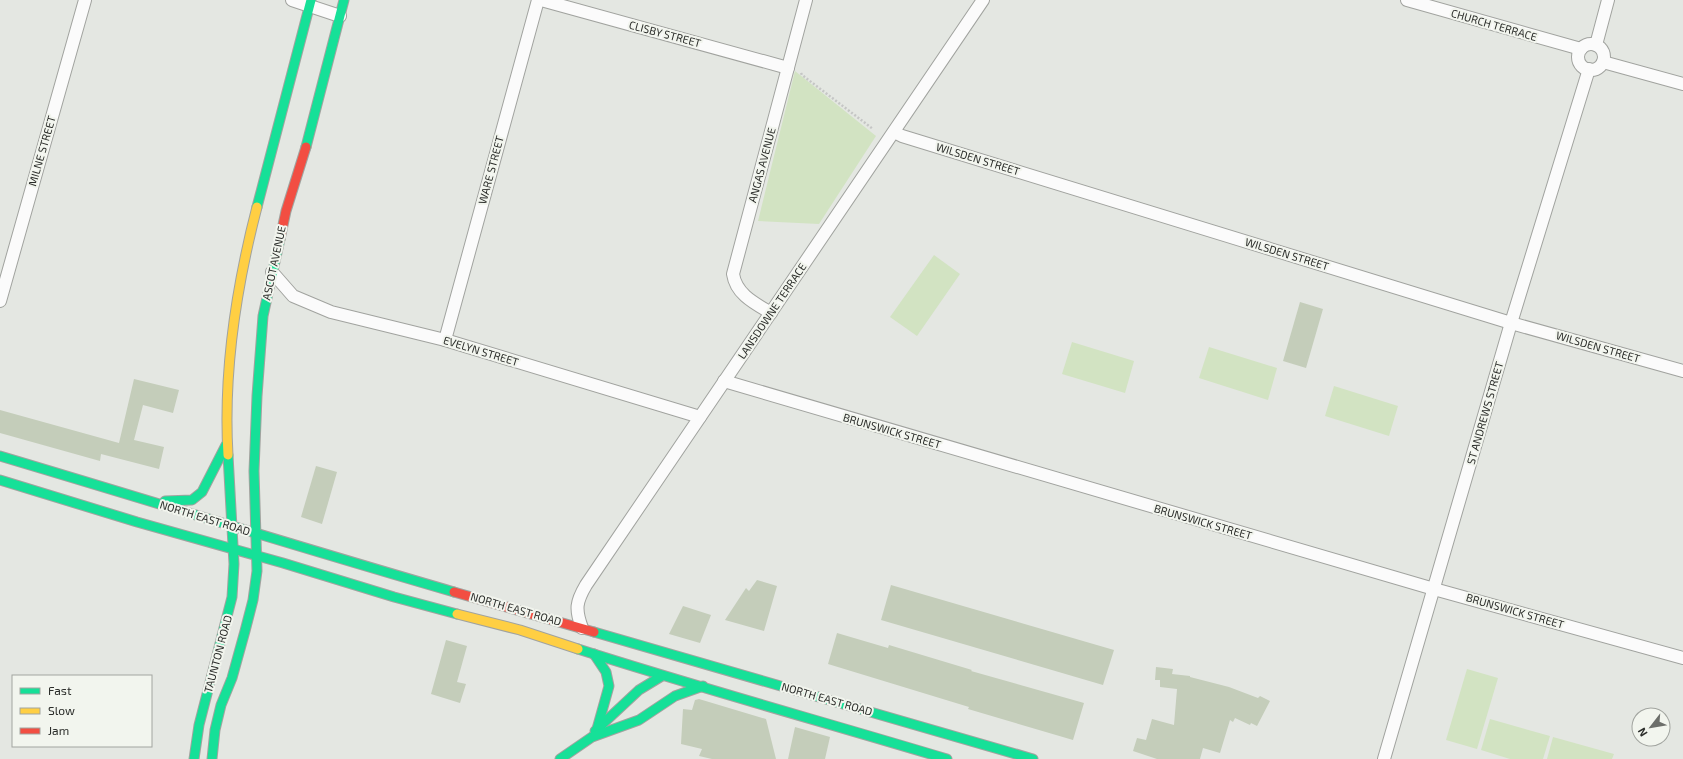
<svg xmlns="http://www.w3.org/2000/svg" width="1683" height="759" viewBox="0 0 1683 759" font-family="'Exo 2',sans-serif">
  <rect width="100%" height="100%" fill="#e4e7e2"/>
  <g fill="#d2e3c2">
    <polygon points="795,71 876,136 819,224 758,221"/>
    <polygon points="934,255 960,274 917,336 890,317"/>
    <polygon points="1072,342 1134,361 1125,393 1062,374"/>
    <polygon points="1209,347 1277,368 1268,400 1199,378"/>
    <polygon points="1334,386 1398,406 1389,436 1325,416"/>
    <polygon points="1467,669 1498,678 1477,749 1446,740"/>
    <polygon points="1490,719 1550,736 1543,759 1510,759 1481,750"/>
    <polygon points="1553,737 1614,754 1612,759 1547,759"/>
  </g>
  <g fill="#c4cdba">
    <polygon points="1300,302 1323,309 1306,368 1283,361"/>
    <polygon points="134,379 179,390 173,413 143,405 134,440 164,447 159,469 101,454 100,461 0,433 0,410 119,443"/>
    <polygon points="316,466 337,472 322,524 301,517"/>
    <polygon points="757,580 777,586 764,631 725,620 746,588 749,591"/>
    <polygon points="891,585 1114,650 1103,685 881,620"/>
    <polygon points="683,606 711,615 700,643 669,634"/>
    <polygon points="837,633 888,648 889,645 972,670 971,671 1084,703 1073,740 968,709 969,707 828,664"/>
    <polygon points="446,640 467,646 457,682 466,684 460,703 431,694"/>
    <polygon points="1156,667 1173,669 1172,674 1190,676 1190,677 1229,687 1258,698 1260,696 1270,701 1257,726 1251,723 1250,725 1235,718 1233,722 1230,720 1220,753 1203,748 1200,759 1157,759 1133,751 1137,738 1146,740 1152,719 1174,725 1177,689 1160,687 1160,680 1155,680"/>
    <polygon points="699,699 766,719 776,759 712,759 699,756 702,749 681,744 683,709 692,710 695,700"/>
    <polygon points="795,727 830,737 825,759 788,759"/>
  </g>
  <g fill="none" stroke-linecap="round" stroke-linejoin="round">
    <g stroke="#a1a39f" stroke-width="14">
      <g id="street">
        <polyline points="292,0 340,16"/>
        <polyline points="541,0 788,68"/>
        <polyline points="1407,0 1581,49"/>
        <circle cx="1591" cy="57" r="13"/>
        <polyline points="1596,45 1608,0"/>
        <polyline points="1603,62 1683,84"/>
        <polyline points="894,132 902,136 1511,323 1683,371"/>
        <polyline points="272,272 293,296 331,312 445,340 700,417"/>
        <polyline points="0,301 85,0"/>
        <path d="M771,313C754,303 736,294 733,274L806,0"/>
        <polyline points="445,340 538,0"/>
        <polyline points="724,381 1434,589 1683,658"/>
        <path d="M582,628C575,609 576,602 586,585L983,0"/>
        <polyline points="1384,759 1511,323 1589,69"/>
      </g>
    </g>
    <g stroke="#a1a39f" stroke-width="11">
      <g id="fast">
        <polyline points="306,147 344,0"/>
        <polyline points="257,207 311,0"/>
        <path d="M0,456C151,501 302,548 454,592"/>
        <polyline points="0,480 137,522 283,563 394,597 457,614"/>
        <polyline points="165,501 192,500 202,492 226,445"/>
        <polyline points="594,632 1033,759"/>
        <path d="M578,649C700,688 824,722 947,759"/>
        <polyline points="594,654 606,672 609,686 597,729"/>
        <polyline points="595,731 639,690 662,676"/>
        <polyline points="194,759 199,725 232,597 234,564 228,455"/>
        <polyline points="212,759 215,730 221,705 232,678 245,631 253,600 257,571 254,471 257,396 263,316 280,239"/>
        <polyline points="560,759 592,737 639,720 675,696 703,686"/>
      </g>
    </g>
    <g stroke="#a1a39f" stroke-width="11">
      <g id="slow">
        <path d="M228,455C223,371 236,288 257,207"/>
        <polyline points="457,614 520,630 578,649"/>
      </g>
    </g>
    <g stroke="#a1a39f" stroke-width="11">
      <g id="jam">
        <polyline points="280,239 286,211 306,147"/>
        <polyline points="454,592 594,632"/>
      </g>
    </g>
    <polyline stroke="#c5c6c5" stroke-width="2.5" stroke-dasharray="2 2" stroke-linecap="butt" points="801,73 802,75 873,129"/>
    <use href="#street" stroke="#fbfbfb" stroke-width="12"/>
    <use href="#fast" stroke="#16e098" stroke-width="9"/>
    <use href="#slow" stroke="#ffcf43" stroke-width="9"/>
    <use href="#jam" stroke="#f24e42" stroke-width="9"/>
  </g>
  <g text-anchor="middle" stroke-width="4" stroke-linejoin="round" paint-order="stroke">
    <g font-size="11" fill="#2b2d2a" stroke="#f2f5ee">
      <text transform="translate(1494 25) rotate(16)" y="4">CHURCH TERRACE</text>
      <text transform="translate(665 34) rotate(15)" y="4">CLISBY STREET</text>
      <text transform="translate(42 151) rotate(-74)" y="4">MILNE STREET</text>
      <text transform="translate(978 159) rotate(17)" y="4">WILSDEN STREET</text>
      <text transform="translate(762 165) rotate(-75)" y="4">ANGAS AVENUE</text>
      <text transform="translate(491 170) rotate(-75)" y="4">WARE STREET</text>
      <text transform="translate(1287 254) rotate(17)" y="4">WILSDEN STREET</text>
      <text transform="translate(274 263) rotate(-78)" y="4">ASCOT AVENUE</text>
      <text transform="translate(772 311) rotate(-56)" y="4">LANSDOWNE TERRACE</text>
      <text transform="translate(1598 347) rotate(16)" y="4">WILSDEN STREET</text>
      <text transform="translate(481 351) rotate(17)" y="4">EVELYN STREET</text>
      <text transform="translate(1485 413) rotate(-74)" y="4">ST ANDREWS STREET</text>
      <text transform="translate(892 431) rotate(16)" y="4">BRUNSWICK STREET</text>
      <text transform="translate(205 518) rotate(17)" y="4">NORTH EAST ROAD</text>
      <text transform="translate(1203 522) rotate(16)" y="4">BRUNSWICK STREET</text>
      <text transform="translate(516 609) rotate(16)" y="4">NORTH EAST ROAD</text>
      <text transform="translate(1515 611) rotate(16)" y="4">BRUNSWICK STREET</text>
      <text transform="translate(218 654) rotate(-75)" y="4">TAUNTON ROAD</text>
      <text transform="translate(827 699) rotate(16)" y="4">NORTH EAST ROAD</text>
    </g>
  </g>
  <rect x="12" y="675" width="140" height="72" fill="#f2f5ee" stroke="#a2a5a0"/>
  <rect x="20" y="688" width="20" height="6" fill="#16e098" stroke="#a2a5a0"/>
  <text x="48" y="695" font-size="12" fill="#2b2d2a">Fast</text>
  <rect x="20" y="708" width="20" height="6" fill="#ffcf43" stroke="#a2a5a0"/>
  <text x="48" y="715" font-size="12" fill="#2b2d2a">Slow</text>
  <rect x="20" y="728" width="20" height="6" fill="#f24e42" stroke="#a2a5a0"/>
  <text x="48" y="735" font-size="12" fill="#2b2d2a">Jam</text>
  <g transform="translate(1651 727) rotate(239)"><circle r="19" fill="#f2f5ee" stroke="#a2a5a0"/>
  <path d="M0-3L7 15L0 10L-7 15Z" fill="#6c6e6a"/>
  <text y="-6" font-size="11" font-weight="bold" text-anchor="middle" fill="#2b2d2a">N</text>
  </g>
</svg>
